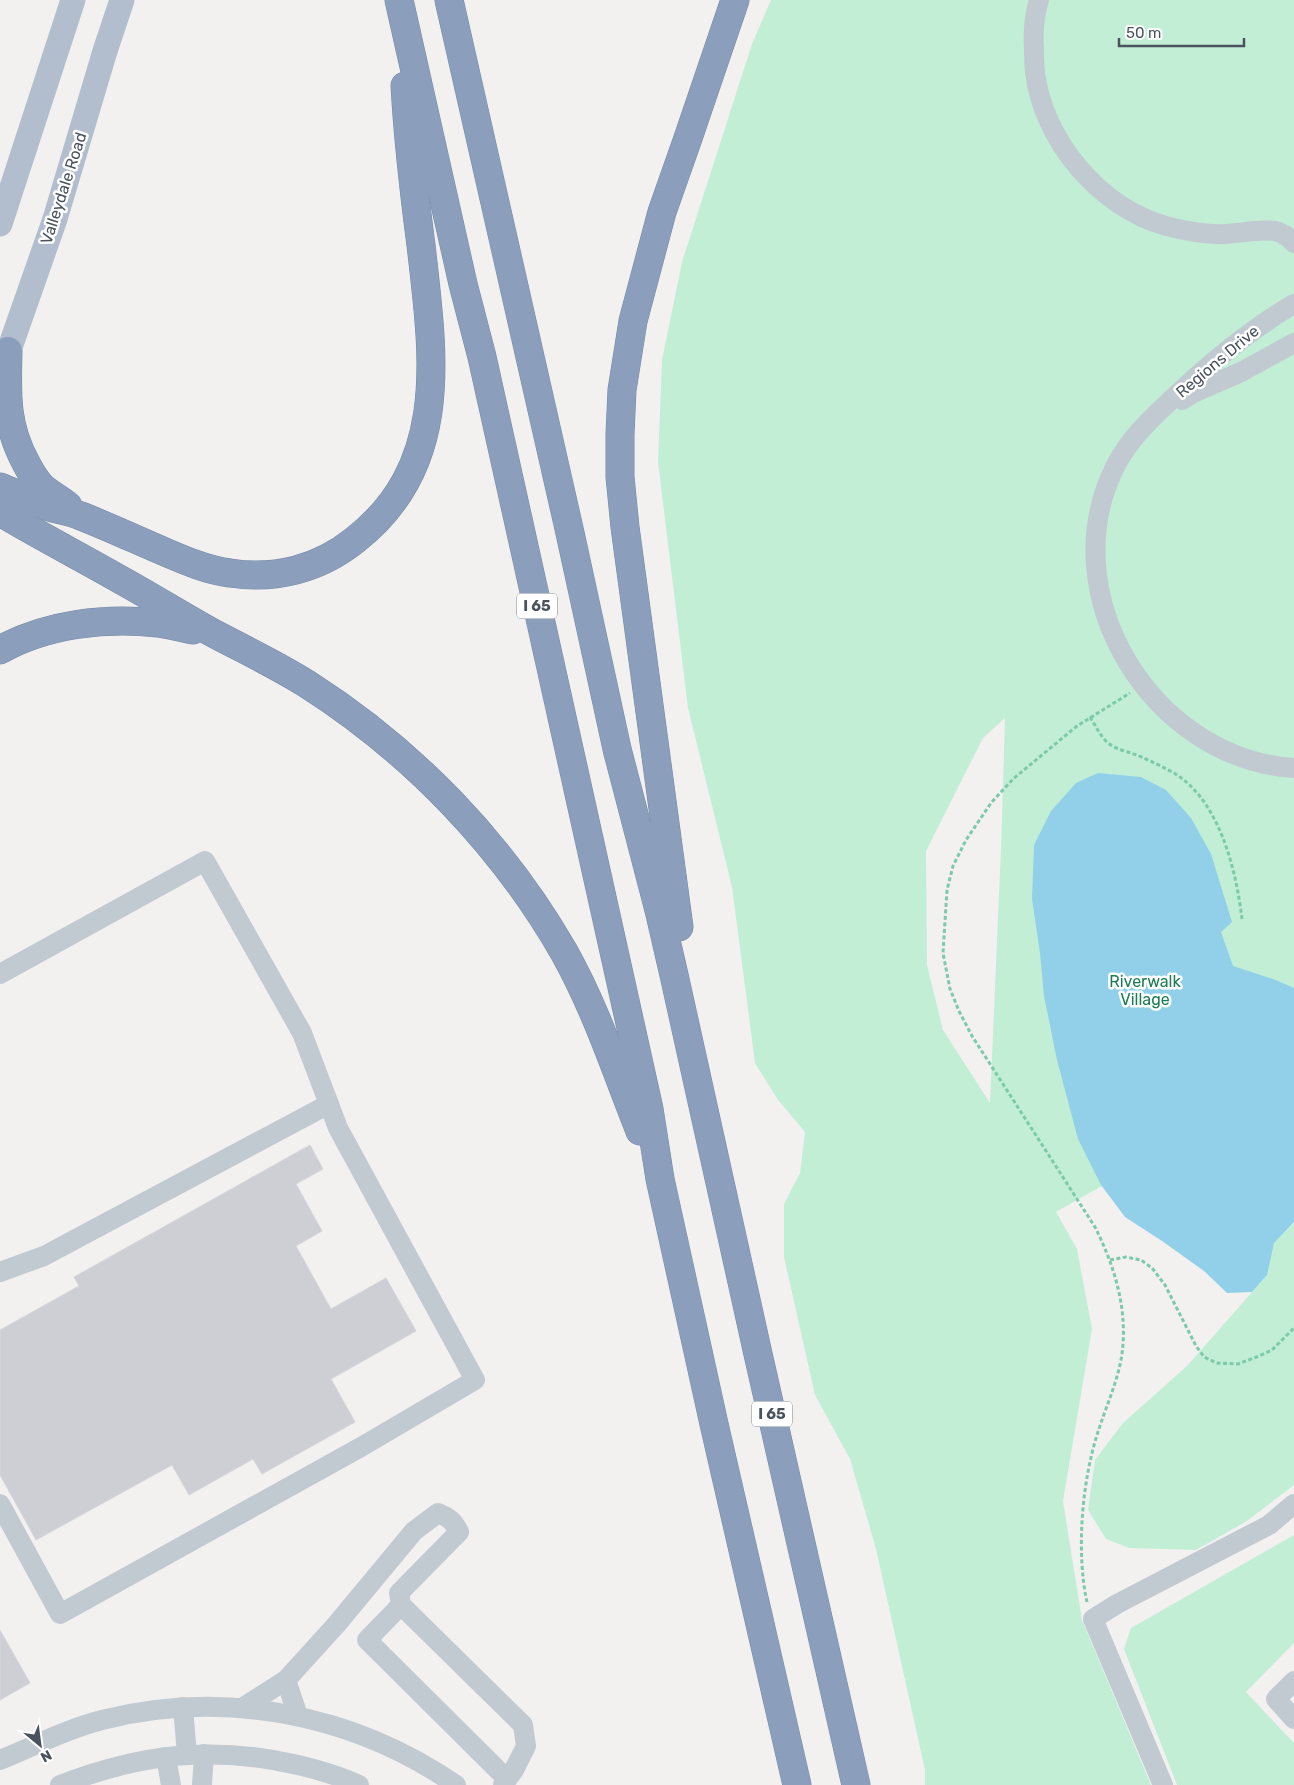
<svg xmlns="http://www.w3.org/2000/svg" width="1294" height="1785" viewBox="0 0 1294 1785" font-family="Rubik,sans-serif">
  <rect width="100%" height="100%" fill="#f3f1f0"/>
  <g fill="#c2eed6" fill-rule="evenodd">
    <path d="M771,0H1294V1077L1056,1212L1077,1249L1092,1329L1063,1501L1082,1620L1151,1785H925V1770L876,1549L850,1459L815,1395L784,1257V1204L800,1173L805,1132L778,1100L755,1063L732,887L688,708L658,462L662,360L682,262L752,44ZM1005,718L1001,849L990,1103L943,1030L927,965L926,851L983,738Z"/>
    <polygon points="1294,1223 1294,1485 1247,1521 1196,1550 1129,1548 1106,1539 1088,1510 1095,1460 1123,1423 1187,1366 1267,1275 1273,1243"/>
    <polygon points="1294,1535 1294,1643 1246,1692 1294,1743 1294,1785 1177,1785 1124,1649 1131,1628"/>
  </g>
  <polygon fill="#91d0e8" points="1098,773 1141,777 1166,790 1191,818 1211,854 1232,922 1221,932 1233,966 1273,979 1294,988 1294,1222 1274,1243 1267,1275 1252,1292 1227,1293 1204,1271 1162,1241 1125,1217 1101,1185 1078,1139 1057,1060 1044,996 1040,953 1032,899 1034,845 1051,811 1076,783"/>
  <g fill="#cecfd5" stroke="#d5d6db">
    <polygon points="310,1145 323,1169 296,1184 322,1231 296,1246 331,1309 386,1278 416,1331 331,1379 355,1422 262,1474 253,1459 189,1495 172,1465 36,1540 0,1475 0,1330 79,1286 74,1277"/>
    <polygon points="0,1630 30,1683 0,1700"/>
  </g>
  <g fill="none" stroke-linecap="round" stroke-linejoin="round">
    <g stroke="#768aa8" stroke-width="29">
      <g id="highway">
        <polyline points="399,0 463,284 482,357 649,1109 660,1179 714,1424 797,1785"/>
        <polyline points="449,0 570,533 617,749 659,910 674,975 758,1354 856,1785"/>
        <path d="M8,351C7,393 5,425 26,463C30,471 36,481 43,488C51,495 60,499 68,506"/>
        <path d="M0,487C15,493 29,500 44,505C56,510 69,511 81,516C109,527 137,540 165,552C186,561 207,570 230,573C275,580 319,569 355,540C452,464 433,353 421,245C414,192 408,139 405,86"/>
        <path d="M0,512C40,536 81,557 121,580C152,597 182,616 213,633C245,650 277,665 307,684C412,751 502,844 564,952C596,1009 616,1071 640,1131"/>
        <path d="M0,650C46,624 106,617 158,623C170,624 181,628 193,630"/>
        <polyline points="679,927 625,527 620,477 620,434 622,390 633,321 662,212 687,141 735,0"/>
      </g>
    </g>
    <g stroke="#7bcaa9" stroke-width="3" stroke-dasharray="4 2.5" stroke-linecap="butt">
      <path d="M1090,717C1095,725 1099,733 1105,740C1114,750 1128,751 1139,756C1151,761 1163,767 1174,773C1220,801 1236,870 1242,919"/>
      <polyline points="1110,1260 1126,1257 1141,1260 1152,1268 1165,1285 1196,1346 1204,1357 1217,1363 1238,1364 1259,1356 1272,1350 1294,1328"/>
      <path d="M1087,1602C1076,1553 1082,1480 1098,1432C1107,1403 1121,1375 1123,1344C1126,1303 1113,1263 1095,1227L972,1036L959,1011L950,989L943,953L947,890L953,866L966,840L991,803L1013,779L1077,726L1130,693"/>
    </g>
    <g stroke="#c2cad1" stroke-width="20">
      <path d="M1039,0C1034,16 1033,33 1034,49C1034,57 1034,64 1035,72C1043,140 1099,207 1166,226C1185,231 1206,235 1226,234C1242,233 1260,229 1275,231C1283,233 1289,237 1294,243"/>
      <path d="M1294,304C1249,330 1210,363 1172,399C1151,419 1130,438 1116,465C1050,593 1152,759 1294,768"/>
      <polyline points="1182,400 1193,393 1241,372 1294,343"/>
      <polyline points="0,974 205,861 302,1033 338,1128 475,1380 361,1447 60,1614 0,1504"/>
      <polyline points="0,1272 44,1256 329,1104"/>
      <polyline points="401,1605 367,1640 507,1779"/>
      <polyline points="286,1680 298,1716"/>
      <polyline points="1294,1681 1276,1699 1294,1719"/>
      <polyline points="183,1707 187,1755"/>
      <path d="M242,1708L286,1680L336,1625L414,1531L438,1513C448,1517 454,1521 459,1532L399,1593L401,1605L523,1725L526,1746L514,1770L503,1785"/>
      <polyline points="166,1757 171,1785"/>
      <path d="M0,1760C34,1746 67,1729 102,1720C225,1689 353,1714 456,1785"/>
      <path d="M60,1785C140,1754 213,1745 298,1765C319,1770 340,1776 359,1785"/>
      <polyline points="202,1785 204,1754"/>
      <polyline points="1163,1785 1093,1619 1117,1604 1269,1525 1294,1504"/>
    </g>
    <g stroke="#b2bece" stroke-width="25">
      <polyline points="0,224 73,0"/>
      <polyline points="2,370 55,219 105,51 122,0"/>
    </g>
    <use href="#highway" stroke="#8b9fbc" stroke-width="28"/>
  </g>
  <g text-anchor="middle" stroke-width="5" stroke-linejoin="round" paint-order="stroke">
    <g fill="#fff" stroke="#80868e" stroke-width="1">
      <rect x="517" y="593.5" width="40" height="25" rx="4"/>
      <rect x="752" y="1401.5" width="40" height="25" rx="4"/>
    </g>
    <g font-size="15" font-weight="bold" fill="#49525d">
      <text x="537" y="611">I 65</text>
      <text x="772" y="1419">I 65</text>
    </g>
    <g font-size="16" fill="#49525d" stroke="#fff">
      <text transform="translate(63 188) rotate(-72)" y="6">Valleydale Road</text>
      <text transform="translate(1217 361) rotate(-40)" y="6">Regions Drive</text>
    </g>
    <g font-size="16" fill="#1c7c53" stroke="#fff">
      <text x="1145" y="987">Riverwalk<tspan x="1145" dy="18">Village</tspan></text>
    </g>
  </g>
  <g transform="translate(40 1745) rotate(151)" stroke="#ffffff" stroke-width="4" paint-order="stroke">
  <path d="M0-4L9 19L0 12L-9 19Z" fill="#49525d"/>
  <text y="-8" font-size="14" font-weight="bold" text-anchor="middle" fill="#49525d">N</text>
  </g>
  <path d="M1119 38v8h125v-8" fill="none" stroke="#49525d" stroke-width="2.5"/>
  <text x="1126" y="38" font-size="15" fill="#49525d" stroke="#ffffff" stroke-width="4" paint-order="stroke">50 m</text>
</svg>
